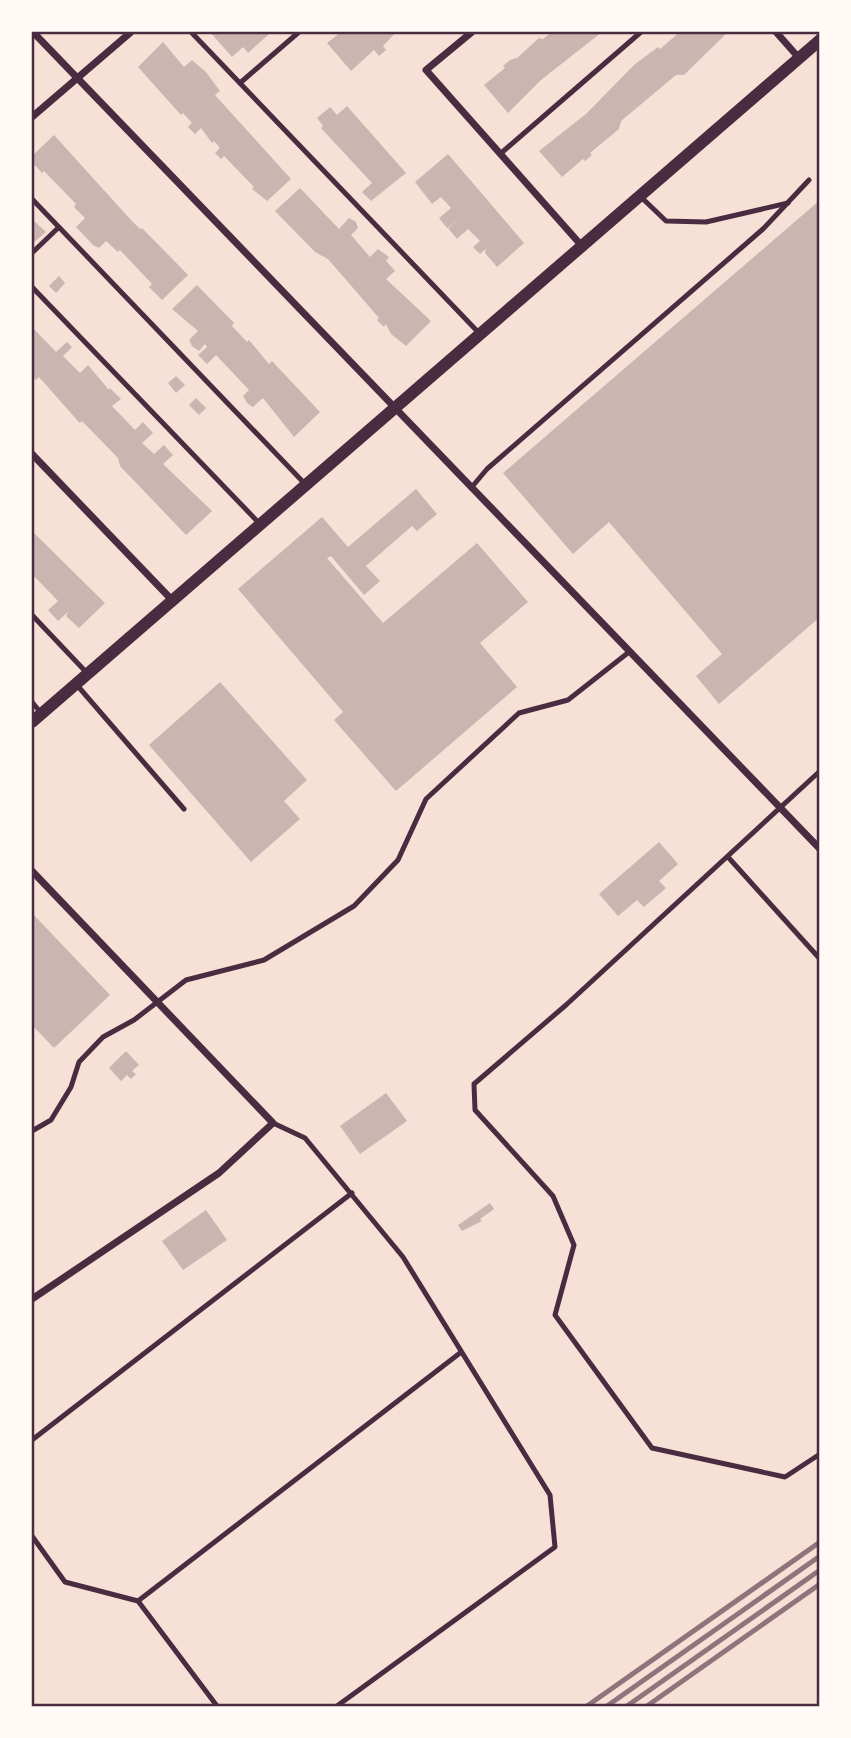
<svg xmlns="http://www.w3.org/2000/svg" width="851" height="1738" viewBox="0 0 851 1738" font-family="'Sofia Sans Condensed',sans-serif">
  <rect width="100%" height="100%" fill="#f7e1d7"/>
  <g fill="#ccb4b1">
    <polygon points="210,32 266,32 269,34 248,53 243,47 232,57"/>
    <polygon points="341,32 343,34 396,32 383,46 386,50 379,56 374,50 351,71 327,43"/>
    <polygon points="552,32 602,32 541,80 508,113 484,85 505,68 503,66 510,60 517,58 539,38 543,39"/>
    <polygon points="680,32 728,32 690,69 684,75 676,75 621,121 619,129 590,153 592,155 585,161 583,159 562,177 539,151 586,114 634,65 658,47 660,49"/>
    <polygon points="163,42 184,67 192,60 206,72 220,91 215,95 291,179 267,201 252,189 254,187 224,156 221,159 215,153 220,148 214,141 212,143 201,128 195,134 188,127 192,123 183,113 181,115 138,67"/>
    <polygon points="347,106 406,173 371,201 362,192 372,183 321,128 323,126 317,118 330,107 337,115"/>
    <polygon points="54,135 130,219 140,229 142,228 188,275 162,300 149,287 152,284 120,250 118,252 106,241 99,248 93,245 76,227 85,218 74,207 76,204 44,171 42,173 32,162 32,156"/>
    <polygon points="448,154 524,243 497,267 485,253 486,249 480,254 473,247 480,241 468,229 457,239 448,228 459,219 447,228 439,218 451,208 441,197 432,204 415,182"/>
    <polygon points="300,188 339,229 349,218 356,222 358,228 351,235 370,257 378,249 389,257 386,261 395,271 386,279 431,321 406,346 391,334 386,324 384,327 377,320 379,318 328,259 315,252 275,211"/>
    <polygon points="820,200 820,617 719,704 696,676 722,654 609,522 573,554 503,473"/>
    <polygon points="32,219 46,232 33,243 32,242"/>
    <polygon points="59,276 65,283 56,293 49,286"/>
    <polygon points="197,285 234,323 232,326 247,342 249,340 269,364 272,361 320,412 294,437 263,398 253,407 248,404 243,396 249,390 216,355 207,364 198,355 207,347 205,344 199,351 192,346 189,340 198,331 172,309"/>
    <polygon points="32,327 56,352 67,342 72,347 63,356 80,373 88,365 109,390 110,388 121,399 112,406 135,430 143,422 153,433 142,443 154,454 164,445 173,455 163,464 212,511 186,535 120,466 118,458 82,421 80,423 77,420 39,377 36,380 32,376"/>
    <polygon points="176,376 185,385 176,393 168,383"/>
    <polygon points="196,398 206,408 199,415 189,405"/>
    <polygon points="416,489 437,514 417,531 412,526 366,566 380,581 364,595 331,556 327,558 383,623 477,543 528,602 480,643 517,687 396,791 334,720 343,712 238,589 322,517 348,547"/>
    <polygon points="32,531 105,603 79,628 66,616 68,612 58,621 48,610 58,601 32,574"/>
    <polygon points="220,682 307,780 284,801 300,819 251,862 149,745"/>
    <polygon points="659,842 678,864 659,881 666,888 644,907 637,900 618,916 599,894"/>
    <polygon points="32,913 110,995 54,1048 32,1025"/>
    <polygon points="126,1051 139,1065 132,1071 136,1074 131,1079 127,1075 121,1081 109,1068"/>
    <polygon points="386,1093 407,1121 360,1154 340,1126"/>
    <polygon points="490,1203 494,1209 480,1219 482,1221 462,1231 458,1225"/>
    <polygon points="206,1210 227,1240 183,1270 162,1241"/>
  </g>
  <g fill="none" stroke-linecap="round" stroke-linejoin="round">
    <g stroke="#4a2c40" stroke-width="5">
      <polyline points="191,32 479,333"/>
      <polyline points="240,83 299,32"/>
      <polyline points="500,154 641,32"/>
      <polyline points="641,197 666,221 706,222 788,203"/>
      <polyline points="32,199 306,485"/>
      <polyline points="32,253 58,228"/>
      <polyline points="32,287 260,524"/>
      <polyline points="471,488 487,469 763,229 809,180"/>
      <polyline points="32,615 87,673"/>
      <polyline points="76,684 184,809"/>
      <polyline points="32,702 41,713"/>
      <polyline points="820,771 566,1005 474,1084 475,1110 553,1196 574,1245 555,1315 652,1448 785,1477 820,1454"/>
      <polyline points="728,857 820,959"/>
      <polyline points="273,1123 305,1138 403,1257 550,1495 555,1547 337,1706"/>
      <polyline points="32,1131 51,1120 71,1087 79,1062 103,1037 134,1020 186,980 264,960 354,906 398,860 426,799 519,713 568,700 629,652"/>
      <polyline points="32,1440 352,1193"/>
      <polyline points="32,1536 65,1582 138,1601 217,1706"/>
      <polyline points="138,1601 460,1353"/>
    </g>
    <g stroke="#4a2c40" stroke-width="7">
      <polyline points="33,32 820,849"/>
      <polyline points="472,32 426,70 581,245"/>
      <polyline points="776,32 799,58"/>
      <polyline points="32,117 131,32"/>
      <polyline points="32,454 172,600"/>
      <polyline points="32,871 273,1123 219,1173 32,1299"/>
    </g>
    <polyline stroke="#4a2c40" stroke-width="12" points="32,722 820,40"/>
    <g stroke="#8f747c" stroke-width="5">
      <polyline points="587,1706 820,1542"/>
      <polyline points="607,1706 820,1556"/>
      <polyline points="627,1706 820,1570"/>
      <polyline points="647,1706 820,1584"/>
    </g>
  </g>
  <rect width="851" height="1738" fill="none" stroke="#fffaf5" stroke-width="66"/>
  <rect x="33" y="33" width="785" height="1672" fill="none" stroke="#4a2c40" stroke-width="2.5"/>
</svg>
